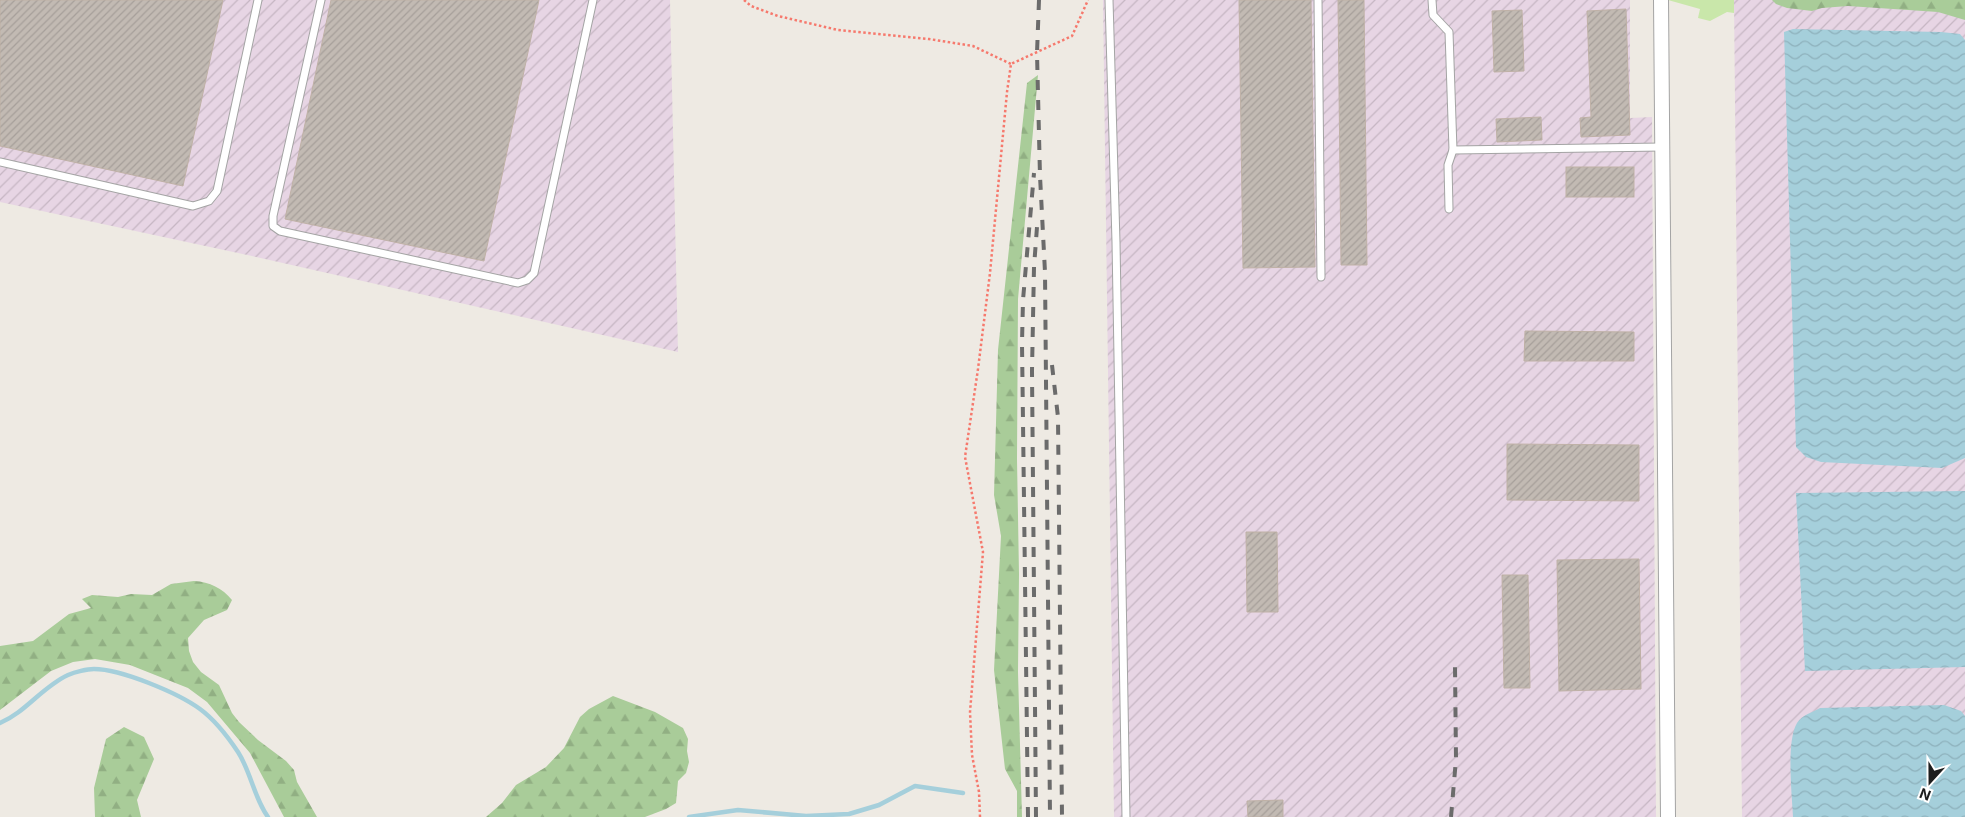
<svg xmlns="http://www.w3.org/2000/svg" width="1965" height="817" viewBox="0 0 1965 817" font-family="Inter,sans-serif">
  <defs>
    <pattern id="industrial-furrows" width="10" height="10" patternUnits="userSpaceOnUse" patternTransform="scale(1.25)"><rect width="10" height="10" fill="#e7d5e4"/><path d="M-1 1l2-2M0 10L10 0M9 11l2-2" fill="none" stroke="#c6b6c3"/></pattern>
    <pattern id="forest-firs" width="22" height="20" patternUnits="userSpaceOnUse" patternTransform="scale(1.25)"><rect width="22" height="20" fill="#a9cc99"/><path d="M5 1l3.5 6h-7zM16 11l3.5 6h-7z" fill="#91af83"/></pattern>
    <pattern id="water-waves" width="16" height="10" patternUnits="userSpaceOnUse" patternTransform="scale(1.25)"><rect width="16" height="10" fill="#a5cfdb"/><path d="M0 5q4-4 8 0t8 0" fill="none" stroke="#8eb1bc"/></pattern>
    <pattern id="building-hatch" width="6" height="6" patternUnits="userSpaceOnUse" patternTransform="scale(1.25)"><rect width="6" height="6" fill="#c2bab3"/><path d="M-1 1l2-2M0 6l6-6M5 7l2-2" fill="none" stroke="#a69f9a"/></pattern>
  </defs>
  <rect width="100%" height="100%" fill="#eeeae3"/>
  <g fill="url(#industrial-furrows)">
    <polygon points="0,0 670,0 678,352 252,256 0,202"/>
    <polygon points="1103,0 1630,0 1630,118 1652,117 1656,817 1114,817"/>
    <polygon points="1734,0 1965,0 1965,817 1742,817"/>
  </g>
  <polygon fill="#c9e7aa" points="1668,0 1734,0 1734,13 1727,12 1710,21 1698,18 1700,9"/>
  <g fill="url(#forest-firs)">
    <polygon points="1772,0 1965,0 1965,20 1938,12 1848,6 1822,8 1812,11 1787,8 1776,4"/>
    <polygon points="1038,75 1018,299 1017,459 1019,574 1018,672 1022,817 1017,817 1017,791 1005,769 994,670 1001,536 994,495 998,350 1027,83"/>
    <path d="M194,581C210,582 222,588 232,600L227,610L204,620L188,638L189,651L193,662L201,672L219,685L232,713L239,722L258,740L286,761L294,770L297,782L317,817H284L250,753L207,702L188,688L130,665L95,659L73,662L51,671L0,710V646L33,641L69,614L91,608L82,599L92,595L118,597L131,594L152,595L171,584Z"/>
    <polygon points="613,696 655,712 683,728 688,739 687,751 689,762 686,773 678,781 676,803 666,809 645,817 486,817 502,803 516,785 546,767 564,748 580,717 589,709"/>
    <polygon points="124,727 144,737 154,759 137,800 141,817 95,817 94,788 106,739"/>
  </g>
  <g fill="url(#water-waves)">
    <polygon points="1793,29 1941,32 1960,34 1965,40 1965,458 1942,468 1821,462 1806,457 1796,447 1784,32"/>
    <polygon points="1965,491 1965,667 1805,671 1796,493"/>
    <path d="M1944,705L1961,711L1965,716V817H1793C1792,794 1786,741 1797,723C1802,715 1813,712 1820,708Z"/>
  </g>
  <g fill="none" stroke-linecap="round" stroke-linejoin="round">
    <g stroke="#a5cfdb" stroke-width="4.5">
      <path d="M0,723C26,712 42,687 68,675C75,672 87,669 94,669C121,669 178,693 200,709C215,720 228,737 238,752C251,772 254,798 268,817"/>
      <polyline points="689,817 738,810 806,816 849,814 879,805 915,786 963,793"/>
    </g>
  </g>
  <g fill="url(#building-hatch)" stroke="#bfb1a6">
    <polygon points="0,0 223,0 183,186 0,146"/>
    <polygon points="331,0 539,0 484,261 285,219"/>
    <polygon points="1239,0 1311,0 1315,267 1243,268"/>
    <polygon points="1338,0 1364,0 1367,265 1341,265"/>
    <polygon points="1626,9 1630,135 1581,137 1580,118 1591,117 1587,11"/>
    <polygon points="1522,10 1524,71 1494,72 1492,11"/>
    <polygon points="1541,117 1542,140 1497,142 1496,119"/>
    <rect x="1566" y="167" width="68" height="30"/>
    <polygon points="1525,331 1634,332 1634,361 1524,361"/>
    <polygon points="1507,444 1639,445 1639,501 1507,500"/>
    <polygon points="1246,532 1277,532 1278,612 1247,612"/>
    <polygon points="1639,559 1641,689 1559,691 1557,560"/>
    <polygon points="1502,575 1528,575 1530,688 1504,688"/>
    <polygon points="1283,800 1283,817 1248,817 1247,801"/>
  </g>
  <g fill="none" stroke-linecap="round" stroke-linejoin="round">
    <g stroke="#a4a4a4" stroke-width="9">
      <g id="lane">
        <polyline points="321,0 273,216 273,226 280,231 518,283 527,280 534,273 593,0"/>
        <polyline points="1109,0 1116,242 1126,817"/>
        <polyline points="1318,0 1321,277"/>
        <polyline points="1432,0 1433,15 1449,32 1453,150 1448,165 1449,209"/>
        <polyline points="1453,150 1662,147"/>
        <polyline points="0,162 193,206 209,201 217,191 258,0"/>
      </g>
    </g>
    <g stroke="#a4a4a4" stroke-width="16">
      <polyline id="street" points="1661,0 1668,817"/>
    </g>
    <g stroke="#f6796d" stroke-width="2.5" stroke-dasharray="2.5 2.5" stroke-linecap="butt">
      <polyline points="744,0 751,6 778,16 838,30 929,39 973,46 1011,64"/>
      <polyline points="980,817 979,792 972,755 970,712 983,552 965,457 978,369 990,273 1007,92 1011,64 1072,36 1088,0"/>
    </g>
    <use href="#lane" stroke="#fff" stroke-width="7"/>
    <use href="#street" stroke="#fff" stroke-width="14"/>
    <g stroke="#6b6b6b" stroke-width="4" stroke-dasharray="10 10" stroke-linecap="butt">
      <polyline points="1039,0 1037,53 1040,176 1045,272 1050,817"/>
      <polyline points="1052,365 1058,417 1062,817"/>
      <polyline points="1028,817 1022,343 1023,300 1034,173"/>
      <polyline points="1036,817 1032,371 1034,267 1037,227"/>
      <polyline points="1451,817 1456,759 1455,667"/>
    </g>
  </g>
  <g transform="translate(1930 782) rotate(201)" stroke="#ffffff" stroke-width="4" paint-order="stroke">
  <path d="M0-4L9 19L0 12L-9 19Z" fill="#1d1d1d"/>
  <text y="-8" font-size="14" font-weight="bold" text-anchor="middle" fill="#1d1d1d">N</text>
  </g>
</svg>
